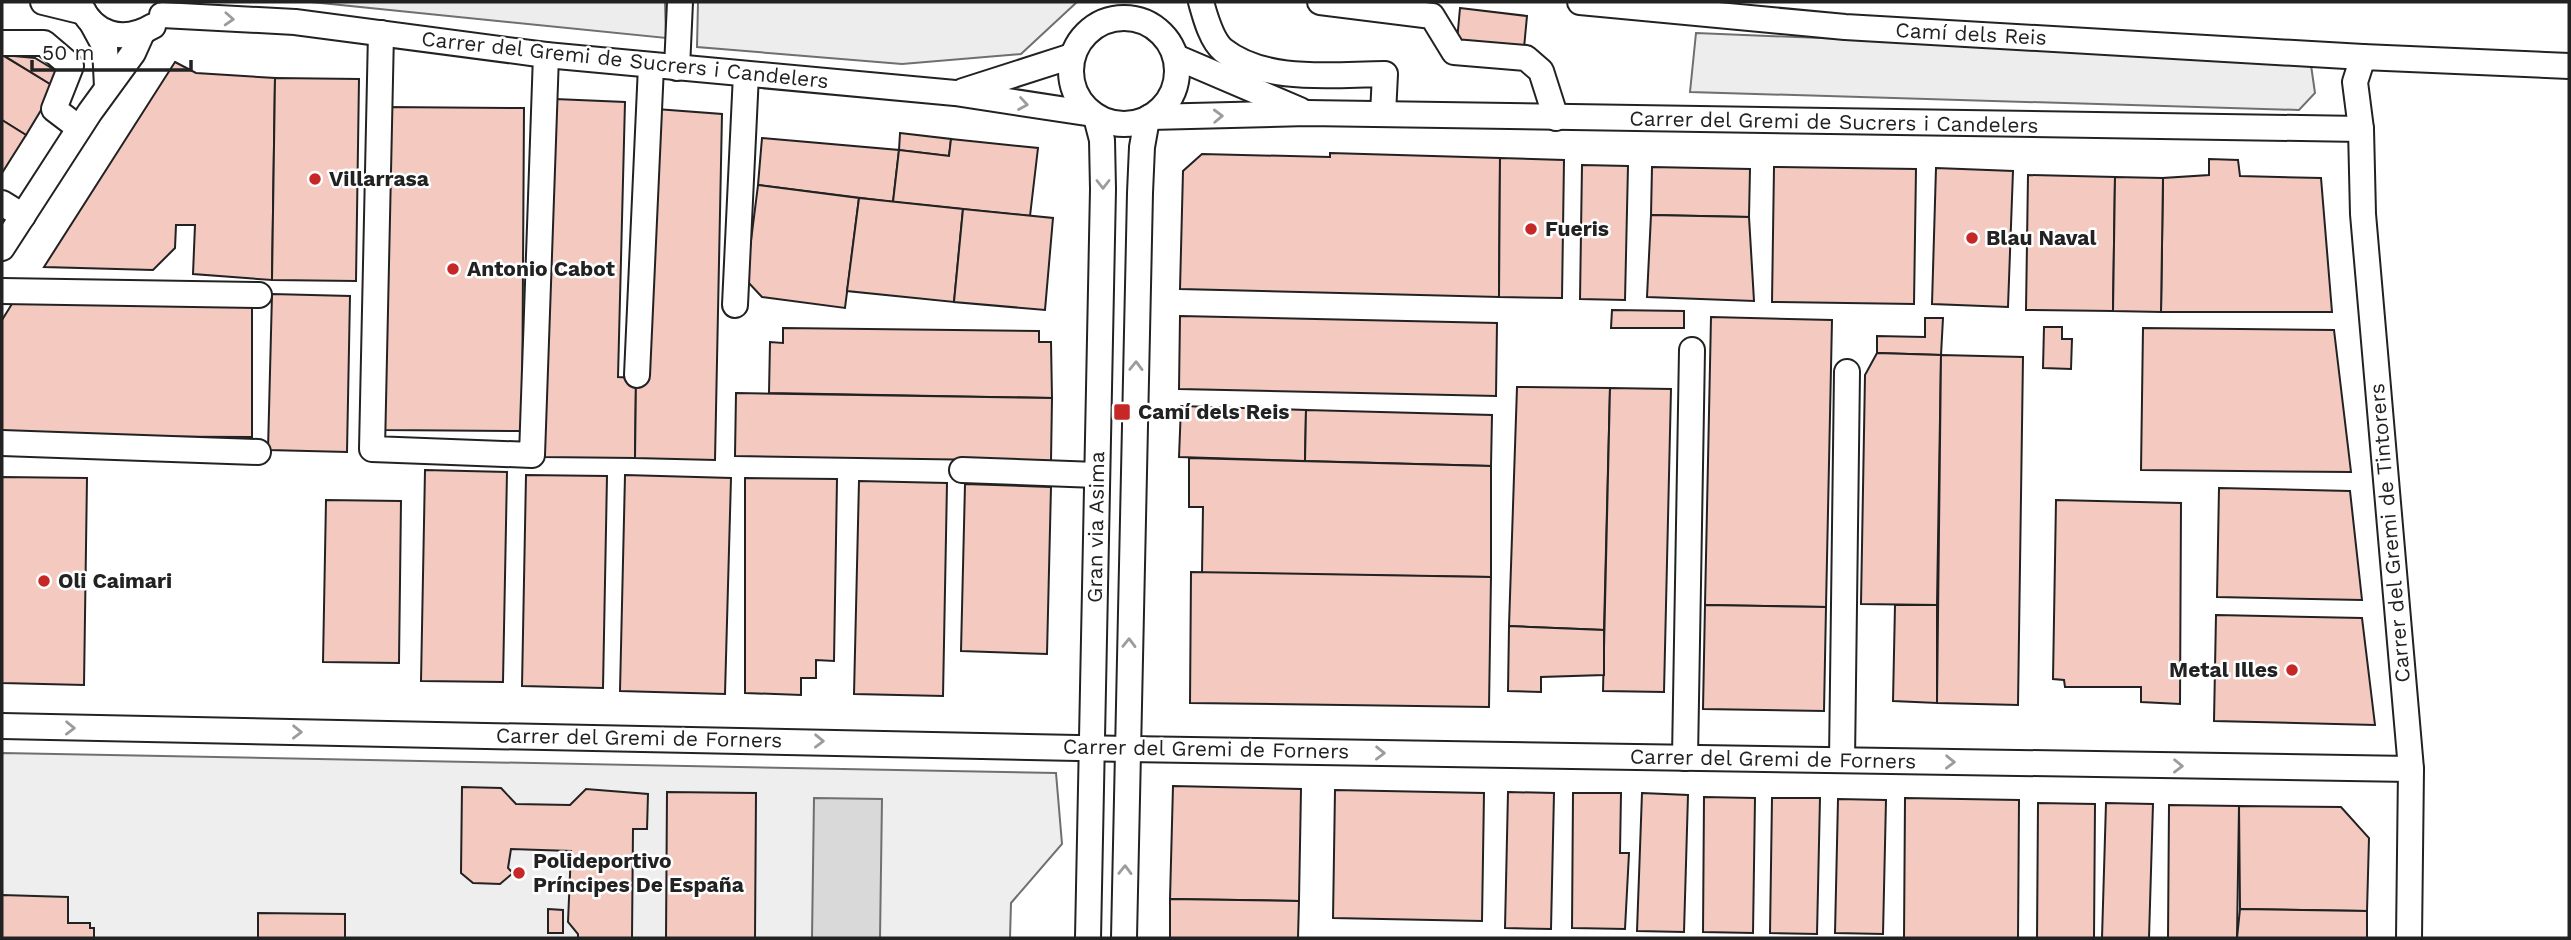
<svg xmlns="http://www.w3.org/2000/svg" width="2571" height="940" viewBox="0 0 2571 940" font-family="'Work Sans',sans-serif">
  <rect width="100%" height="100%" fill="#fff"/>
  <polygon fill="#eee" stroke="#6f6f6f" stroke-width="2" points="2,753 1056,773 1062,844 1011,903 1010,938 2,938"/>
  <g fill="#ededed" stroke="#6f6f6f" stroke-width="2">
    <polygon points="310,2 665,2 666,38 311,2"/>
    <polygon points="698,2 1077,2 1021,54 902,64 697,47"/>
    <polygon points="1696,33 2310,58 2315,93 2299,110 1690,92"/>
  </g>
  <polygon fill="#d9d9d9" stroke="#6f6f6f" stroke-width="2" points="814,798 882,799 880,938 812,938"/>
  <g fill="#f3c9c0" stroke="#222" stroke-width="2">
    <polygon points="1460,8 1527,16 1524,48 1457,41"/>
    <polygon points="2,55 55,87 26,135 2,120"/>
    <polygon points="3,55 35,58 63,75 55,87"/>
    <polygon points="175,62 196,73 275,78 272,280 193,274 195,225 176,225 175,248 153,270 44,267"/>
    <polygon points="275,78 359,79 356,281 272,280"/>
    <polygon points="555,99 625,102 618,377 636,378 635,458 541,457"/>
    <polygon points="384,107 524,108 522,431 383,430"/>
    <polygon points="656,109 722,114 715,460 635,458 636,378"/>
    <polygon points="2,120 26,135 2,173"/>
    <polygon points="900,133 951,139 949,156 899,150"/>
    <polygon points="762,138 899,150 893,202 758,185"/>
    <polygon points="951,139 1038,148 1030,216 893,202 899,150 949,156"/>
    <polygon points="1330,153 1500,158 1499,297 1180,289 1183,171 1202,154 1330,157"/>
    <polygon points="1500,158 1564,160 1562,298 1499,297"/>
    <polygon points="2209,159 2238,160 2240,176 2321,178 2332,312 2161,312 2163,178 2209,175"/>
    <polygon points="1582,165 1628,166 1625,300 1580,299"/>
    <polygon points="1652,167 1750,169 1749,217 1651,215"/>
    <polygon points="1774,167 1916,169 1914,304 1772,302"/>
    <polygon points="1936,168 2013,171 2008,307 1932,304"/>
    <polygon points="2028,175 2115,177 2113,311 2026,310"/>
    <polygon points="2115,177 2163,178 2161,312 2113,311"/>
    <polygon points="758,185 859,198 845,308 762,297 746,280"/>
    <polygon points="859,198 963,209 954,302 847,291"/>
    <polygon points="963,209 1053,218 1045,310 954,302"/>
    <polygon points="1651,215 1749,217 1754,301 1647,297"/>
    <polygon points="272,294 350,296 347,452 268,450"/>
    <polygon points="15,299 252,303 252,437 2,436 2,320"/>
    <polygon points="1612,310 1684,311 1684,328 1611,328"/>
    <polygon points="1180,316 1497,323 1496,396 1179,389"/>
    <polygon points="1711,317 1832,320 1826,607 1705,605"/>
    <polygon points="1925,318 1943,318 1941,355 1877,353 1877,336 1925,337"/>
    <polygon points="2044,327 2062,327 2062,339 2072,339 2071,369 2043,368"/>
    <polygon points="783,328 1039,331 1039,342 1051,342 1052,398 769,393 770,342 783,343"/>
    <polygon points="2143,328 2334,330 2351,472 2141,470"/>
    <polygon points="1877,353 1941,355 1937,605 1861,604 1865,375"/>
    <polygon points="1941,355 2023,357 2018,705 1937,703"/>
    <polygon points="1517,387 1610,388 1604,630 1509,626"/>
    <polygon points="1610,388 1671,389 1664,692 1603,691"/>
    <polygon points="736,393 1052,398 1051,461 735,456"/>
    <polygon points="1181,406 1306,410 1305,461 1179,457"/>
    <polygon points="1306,410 1492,415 1491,466 1305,461"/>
    <polygon points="1189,458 1491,466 1491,577 1202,573 1203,507 1189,507"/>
    <polygon points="425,470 507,472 503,682 421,681"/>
    <polygon points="526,475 607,476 603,688 522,686"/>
    <polygon points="625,475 731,478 725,694 620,691"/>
    <polygon points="2,477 87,478 84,685 2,683"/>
    <polygon points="745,478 837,479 834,661 816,660 816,678 801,678 801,695 745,693"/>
    <polygon points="859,481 947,483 943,696 854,694"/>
    <polygon points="965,484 1051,487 1047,654 961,651"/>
    <polygon points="2219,488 2350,491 2362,600 2217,597"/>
    <polygon points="326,500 401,501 399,663 323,662"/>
    <polygon points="2056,500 2181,503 2180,704 2141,702 2141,687 2065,687 2064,680 2053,679"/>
    <polygon points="1191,572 1491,577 1489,707 1190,703"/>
    <polygon points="1705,605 1826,607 1824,711 1703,709"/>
    <polygon points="1895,605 1937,605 1937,703 1893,701"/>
    <polygon points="2216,615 2362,618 2375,725 2214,721"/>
    <polygon points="1509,626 1604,630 1604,675 1541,677 1541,692 1508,691"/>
    <polygon points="1173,786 1301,789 1299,901 1170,899"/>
    <polygon points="462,787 501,788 516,804 570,805 586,789 648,794 647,829 633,829 632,938 578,938 578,934 568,922 571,851 511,849 508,868 513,873 500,884 473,883 461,873"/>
    <polygon points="1335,790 1484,793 1482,921 1333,918"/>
    <polygon points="667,792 756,793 755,938 666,938"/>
    <polygon points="1508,792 1554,793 1551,929 1505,928"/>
    <polygon points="1573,793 1621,793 1620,853 1629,853 1625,929 1572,928"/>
    <polygon points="1642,793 1688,795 1684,932 1637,931"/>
    <polygon points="1704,797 1755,798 1753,933 1703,932"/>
    <polygon points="1772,798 1820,798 1817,934 1770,933"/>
    <polygon points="1905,798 2019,800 2018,938 1904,938"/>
    <polygon points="1838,799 1886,800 1883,934 1835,933"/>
    <polygon points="2038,803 2095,804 2094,938 2037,938"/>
    <polygon points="2106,803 2153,804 2149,938 2102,938"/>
    <polygon points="2169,805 2239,806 2237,938 2168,938"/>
    <polygon points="2239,806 2341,807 2369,838 2367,911 2240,909"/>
    <polygon points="2,895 68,897 68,923 90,923 90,928 94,928 94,938 2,938"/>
    <polygon points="1170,899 1299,901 1298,938 1170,938"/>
    <polygon points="548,909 563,910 563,933 548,933"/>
    <polygon points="2240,909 2367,911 2367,938 2237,938"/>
    <polygon points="258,913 345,914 345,938 258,938"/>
  </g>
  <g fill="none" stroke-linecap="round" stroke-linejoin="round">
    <g stroke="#222" stroke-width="28">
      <g id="minor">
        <polyline points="43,2 84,12"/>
        <path d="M79,2C92,35 123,44 153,26"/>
        <path d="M1201,2C1205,16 1211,40 1223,50C1266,84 1335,74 1385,74L1383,114"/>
        <polyline points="1320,2 1432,16 1454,52 1526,58 1541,71 1556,118"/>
        <polyline points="1580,2 1845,27 2363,57"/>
        <polyline points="162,15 295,22 546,55 955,93 1093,114"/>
        <circle cx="1124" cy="71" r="53"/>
        <polyline points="92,23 105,47 107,87"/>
        <polyline points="381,33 372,449 532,455 546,55"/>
        <polyline points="2,43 44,43 71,66 54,109 79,128"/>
        <polyline points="1176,57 1300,110"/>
        <polyline points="677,68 680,2"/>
        <polyline points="963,91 1072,56"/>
        <polyline points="1150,117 1307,113 2361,129"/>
        <polyline points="2,203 23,216"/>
        <polyline points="2,248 90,112 133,53 142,33"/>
        <polyline points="2,291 259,295"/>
        <polyline points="735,305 746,74"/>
        <polyline points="637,375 651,66"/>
        <polyline points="2,443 258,452"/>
        <polyline points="962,470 1097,475"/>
        <polyline points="2,726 1127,749 2411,769"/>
        <polyline points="1685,758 1692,350"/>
        <polyline points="1842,760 1847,372"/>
        <polyline points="1088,938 1103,189 1102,140 1096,117"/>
        <polyline points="1124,938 1140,193 1142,147 1147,119"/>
        <polyline points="2409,938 2411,769 2363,214 2361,129 2355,82 2363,57 2569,66"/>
      </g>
    </g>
    <use href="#minor" stroke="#fff" stroke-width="24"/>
  </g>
  <defs><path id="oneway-chevron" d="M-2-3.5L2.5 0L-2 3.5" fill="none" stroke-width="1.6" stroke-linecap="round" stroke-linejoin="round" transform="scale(1.75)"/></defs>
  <g stroke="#9c9c9c">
    <use href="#oneway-chevron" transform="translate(229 19) rotate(3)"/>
    <use href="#oneway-chevron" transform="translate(1023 104) rotate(9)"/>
    <use href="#oneway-chevron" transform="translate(1218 116) rotate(-2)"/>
    <use href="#oneway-chevron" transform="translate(1103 184) rotate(90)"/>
    <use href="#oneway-chevron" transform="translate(1136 366) rotate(-89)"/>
    <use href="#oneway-chevron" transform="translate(1129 643) rotate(-89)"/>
    <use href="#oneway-chevron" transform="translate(70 728) rotate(1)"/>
    <use href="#oneway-chevron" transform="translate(297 732) rotate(1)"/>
    <use href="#oneway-chevron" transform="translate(819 741) rotate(1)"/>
    <use href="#oneway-chevron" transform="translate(1380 753) rotate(1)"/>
    <use href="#oneway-chevron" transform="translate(1950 762) rotate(1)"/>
    <use href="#oneway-chevron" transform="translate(2178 766) rotate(1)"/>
    <use href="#oneway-chevron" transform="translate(1125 870) rotate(-89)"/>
  </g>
  <g fill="#c62828" stroke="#fff" stroke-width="2.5">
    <circle cx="315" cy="179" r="7"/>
    <circle cx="1531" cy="229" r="7"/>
    <circle cx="1972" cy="238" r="7"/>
    <circle cx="453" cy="269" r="7"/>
    <rect x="1113" y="403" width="18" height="18" rx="3.5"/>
    <circle cx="44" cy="581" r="7"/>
    <circle cx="2292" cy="670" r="7"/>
    <circle cx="519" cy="873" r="7"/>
  </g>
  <g text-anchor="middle" stroke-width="5" stroke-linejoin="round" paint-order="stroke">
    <g font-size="21" fill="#222" stroke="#fff">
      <text transform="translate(1971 34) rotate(3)" y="7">Camí dels Reis</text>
      <text transform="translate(625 60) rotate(6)" y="7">Carrer del Gremi de Sucrers i Candelers</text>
      <text transform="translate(1834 122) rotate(1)" y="7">Carrer del Gremi de Sucrers i Candelers</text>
      <text transform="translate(1096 527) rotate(-89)" y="7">Gran via Asima</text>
      <text transform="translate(2390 533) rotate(-95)" y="7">Carrer del Gremi de Tintorers</text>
      <text transform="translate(639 738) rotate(1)" y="7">Carrer del Gremi de Forners</text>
      <text transform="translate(1206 749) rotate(1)" y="7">Carrer del Gremi de Forners</text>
      <text transform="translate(1773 759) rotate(1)" y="7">Carrer del Gremi de Forners</text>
    </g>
    <g font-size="21" font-weight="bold" fill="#222" stroke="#fff" text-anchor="start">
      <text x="329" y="186">Villarrasa</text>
      <text x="1545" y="236">Fueris</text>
      <text x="1986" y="245">Blau Naval</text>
      <text x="467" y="276">Antonio Cabot</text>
      <text x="1138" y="419">Camí dels Reis</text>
      <text x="58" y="588">Oli Caimari</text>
      <text x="2278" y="677" text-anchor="end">Metal Illes</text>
      <text x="533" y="868">Polideportivo<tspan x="533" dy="24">Príncipes De España</tspan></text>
    </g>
  </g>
  <rect width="2571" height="940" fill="none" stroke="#222222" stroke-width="7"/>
  <path d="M32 60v10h159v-10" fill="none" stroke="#222222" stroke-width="3.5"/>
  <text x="42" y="60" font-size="21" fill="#222222" stroke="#ffffff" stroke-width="5" paint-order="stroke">50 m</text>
</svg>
